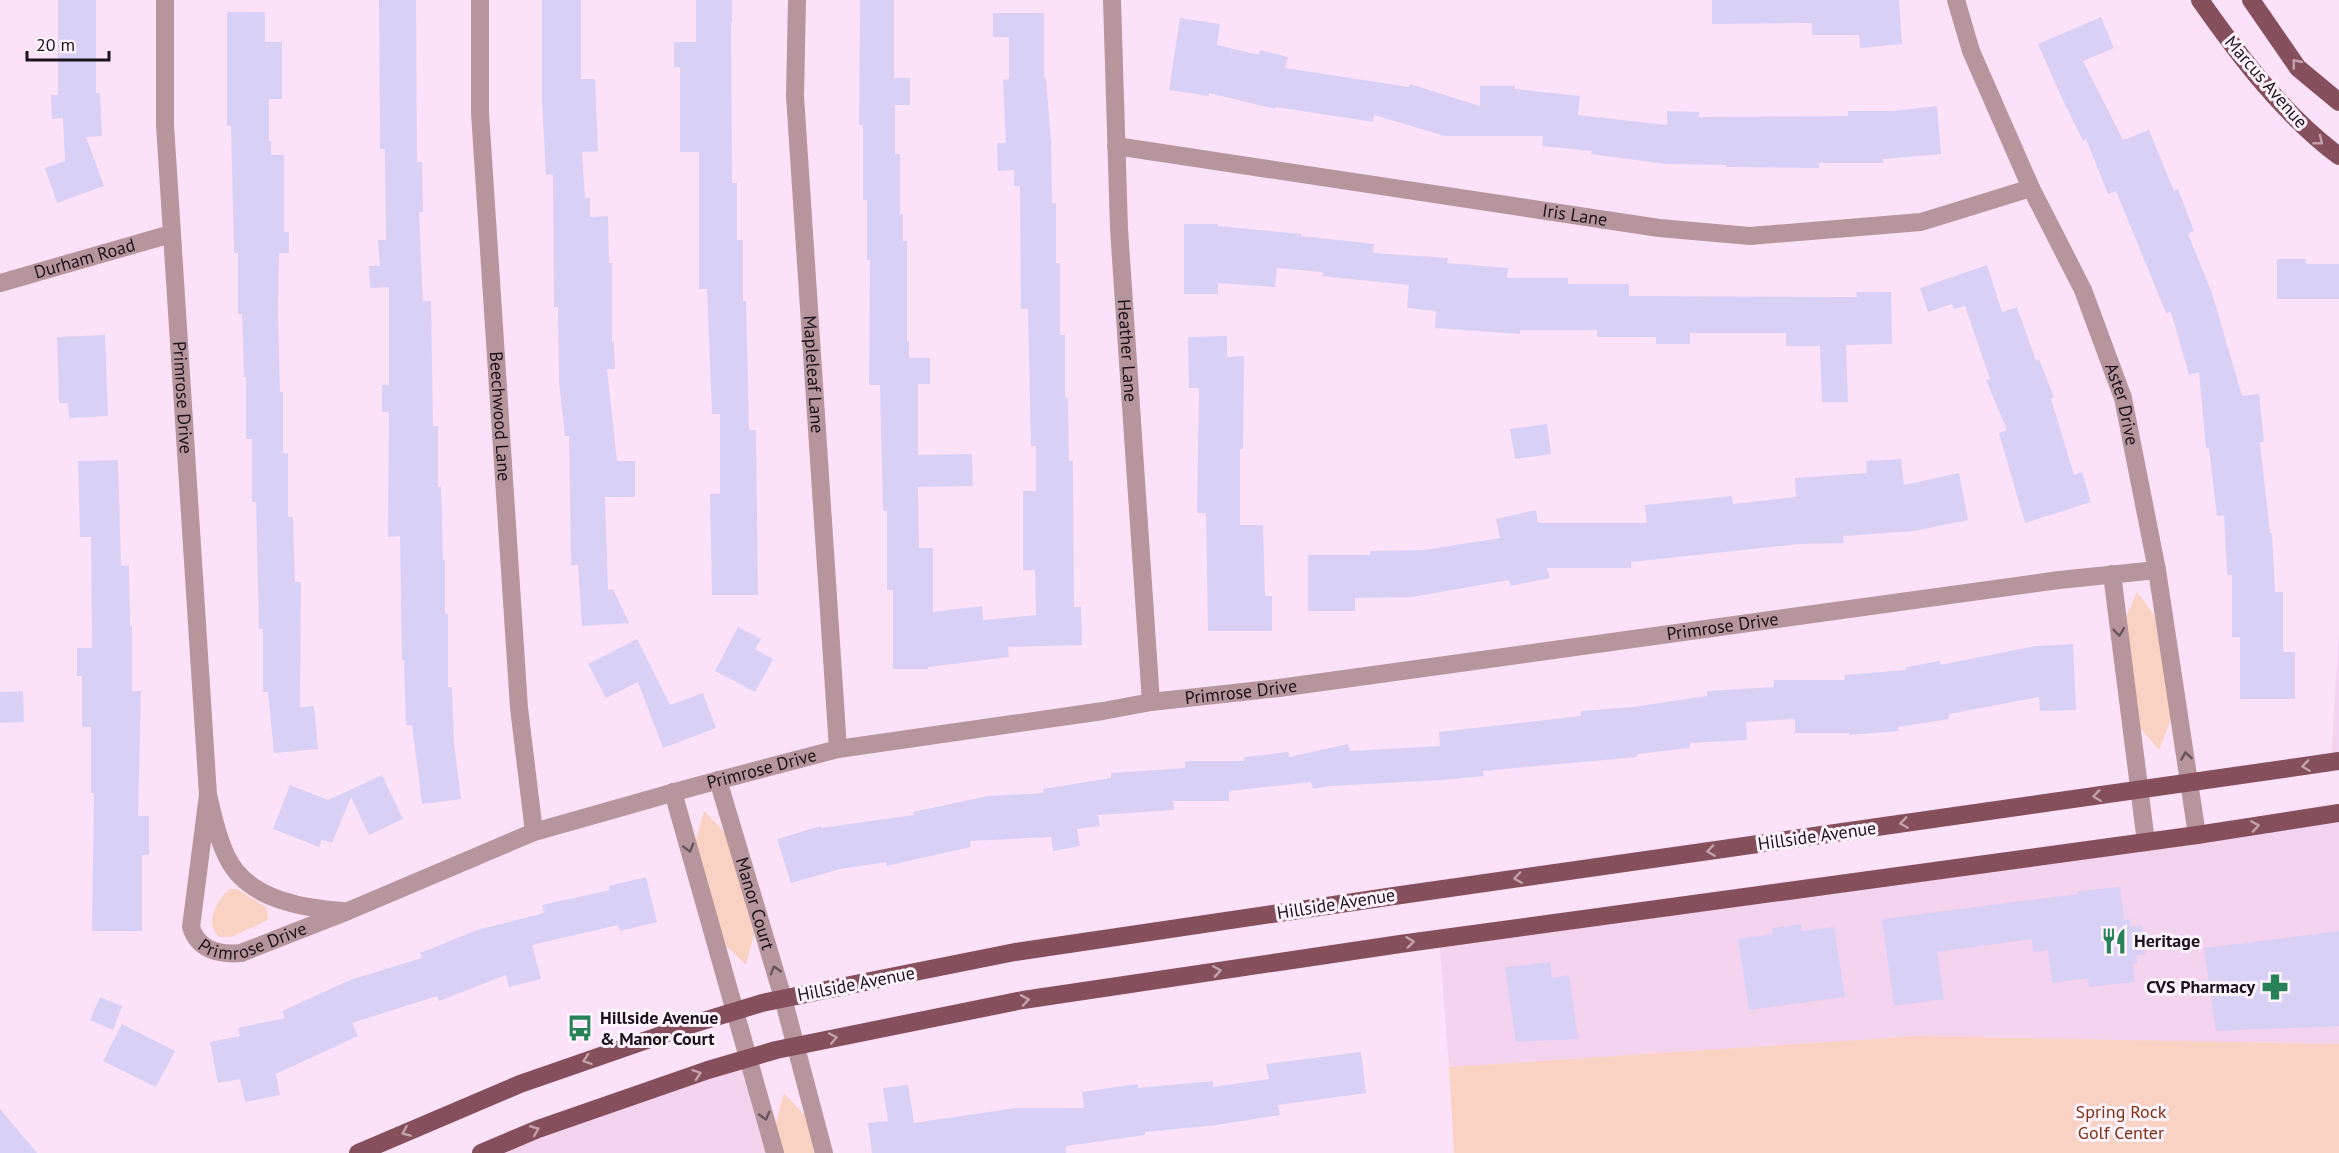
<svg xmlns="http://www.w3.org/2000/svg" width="2339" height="1153" viewBox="0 0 2339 1153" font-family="'PT Sans',sans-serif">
  <rect width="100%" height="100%" fill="#fce2f8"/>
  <g fill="#f3d3ee">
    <polygon points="2339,633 2339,758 2331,759"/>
    <polygon points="2339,813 2339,1044 1918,1036 1449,1067 1439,939"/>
    <polygon points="748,1059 772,1153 491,1153"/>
  </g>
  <g fill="#f9d2c4">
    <polygon points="2137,592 2158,620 2171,720 2159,750 2137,724 2123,624"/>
    <polygon points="704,811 728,836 754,934 746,965 721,941 695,844"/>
    <path d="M230,889H237L267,908L268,920L231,937H219C204,924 216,900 230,889Z"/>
    <polygon points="1918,1036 2339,1044 2339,1153 1454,1153 1449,1067"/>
    <polygon points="784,1093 808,1119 817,1153 782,1153 775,1127"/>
  </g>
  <g fill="#d9d0f6">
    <polygon points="58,0 96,0 96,93 100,93 102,136 86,137 104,186 57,203 45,168 65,161 63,118 52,119 51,95 58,95"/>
    <polygon points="379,0 416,0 417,162 422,162 423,212 419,212 423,301 431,301 433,426 438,426 438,487 441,487 443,560 445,560 445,614 448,614 448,687 452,687 454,743 461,799 422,804 412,725 406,725 404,660 402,660 400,536 388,537 389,412 382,412 382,385 389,385 389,287 370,288 369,266 380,266 378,240 386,240 385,149 380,149"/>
    <polygon points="542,0 581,0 581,79 595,79 598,151 582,152 585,198 590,198 590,217 608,216 609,263 612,263 612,342 614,342 615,369 607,369 617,461 635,461 635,497 605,497 608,590 613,589 629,623 582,626 578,565 571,565 569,436 565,436 559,382 558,307 554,307 553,174 546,175 542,102"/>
    <polygon points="696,0 732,0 732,22 731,22 732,183 737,183 737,240 743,240 743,301 746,301 749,430 756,430 758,595 712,595 710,494 720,494 720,414 712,414 707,289 699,289 699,152 680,152 680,67 674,67 674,42 696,42"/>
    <polygon points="860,0 894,0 894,78 910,78 910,105 895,105 895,154 900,154 900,214 903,214 903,241 907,241 907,341 909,341 909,358 930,358 930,384 918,384 918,455 972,454 973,486 918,487 919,548 933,548 933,612 982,606 983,620 1036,615 1035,570 1023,570 1023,491 1036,491 1036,446 1031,446 1028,309 1021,309 1020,186 1014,186 1014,170 998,171 997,143 1006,143 1003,80 1009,79 1009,37 993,37 993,13 1044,13 1044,78 1046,77 1051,142 1052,203 1056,203 1056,263 1060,263 1060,335 1065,335 1065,398 1068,398 1069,461 1073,461 1074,607 1081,607 1082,645 1008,647 1009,657 928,667 928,669 893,669 893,590 887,590 887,511 883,511 880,385 869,385 870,260 867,260 867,200 863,200 863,125 859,125"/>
    <polygon points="1712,0 1899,0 1902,44 1860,48 1859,35 1812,35 1812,23 1712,24"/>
    <polygon points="227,12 265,12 265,42 282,42 282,99 269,99 269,141 271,141 271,155 284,155 284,232 289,232 289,253 279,253 278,314 280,392 283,392 283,453 288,453 288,517 293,517 295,582 301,582 300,707 314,706 318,749 274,753 268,692 263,692 263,629 259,629 256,502 252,502 252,439 246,439 246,377 244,377 242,314 238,314 238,253 234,253 231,126 227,126"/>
    <polygon points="2101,17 2114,48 2083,61 2123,140 2149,130 2174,191 2178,189 2194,231 2188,234 2212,293 2242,396 2259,394 2264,442 2260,442 2270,533 2272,533 2275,592 2283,592 2283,652 2295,652 2295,699 2240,699 2240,637 2232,637 2232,575 2227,575 2224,515 2217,516 2209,448 2206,448 2199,372 2189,375 2171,312 2166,313 2116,191 2108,194 2086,139 2083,141 2060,94 2038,44"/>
    <polygon points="1180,18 1220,24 1217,45 1259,55 1260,50 1288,57 1285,68 1409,87 1410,84 1480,106 1480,86 1515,86 1515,89 1580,96 1578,115 1667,125 1667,111 1699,112 1699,117 1848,116 1848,111 1893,111 1937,106 1941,154 1883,159 1883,163 1819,163 1819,168 1726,167 1726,165 1666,164 1591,154 1592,151 1542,146 1543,136 1445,136 1374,115 1373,122 1276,107 1275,109 1209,93 1209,96 1169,90"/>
    <polygon points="1184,224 1218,224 1218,226 1301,234 1301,236 1374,244 1373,253 1448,258 1447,263 1508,268 1507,278 1568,278 1568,284 1629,284 1629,296 1857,297 1856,292 1891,292 1892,344 1846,345 1848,402 1822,402 1820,346 1786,346 1786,333 1690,333 1690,344 1656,344 1656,337 1597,337 1597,330 1520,330 1520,334 1435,328 1436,311 1407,308 1409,285 1322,276 1323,272 1277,268 1275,287 1218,283 1218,294 1184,294"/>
    <polygon points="2277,259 2306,259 2306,264 2339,264 2339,299 2277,299"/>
    <polygon points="1987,265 2002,312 2017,307 2036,361 2039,359 2054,397 2051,399 2074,475 2082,472 2091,502 2025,523 1999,433 2007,430 1986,380 1990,379 1965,306 1954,309 1952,304 1928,312 1920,288"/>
    <polygon points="105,335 108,416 69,418 68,403 59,403 57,337"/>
    <polygon points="1227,336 1227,357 1244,356 1243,449 1240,449 1240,525 1263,525 1265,596 1272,596 1272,631 1208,631 1206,513 1197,513 1199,388 1189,388 1188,337"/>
    <polygon points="1547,424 1551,454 1515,459 1510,429"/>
    <polygon points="1901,459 1904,485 1959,473 1968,520 1914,531 1843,536 1844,543 1799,544 1631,562 1631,568 1547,568 1550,578 1510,586 1509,580 1412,597 1355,598 1355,611 1308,611 1308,555 1370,555 1370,551 1425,550 1500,538 1496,519 1536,510 1538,523 1647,523 1645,505 1732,496 1733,504 1796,497 1795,478 1867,473 1866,461"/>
    <polygon points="118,460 121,566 129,565 130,626 132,626 132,691 141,691 138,816 149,816 149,855 142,855 142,931 92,931 94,793 91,793 91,727 82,727 82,676 77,676 77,648 92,648 91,537 80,537 78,461"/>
    <polygon points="738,627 761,639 755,649 773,659 755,692 715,671"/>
    <polygon points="637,639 670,705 703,693 716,728 663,748 638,682 606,698 588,664"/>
    <polygon points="2073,644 2076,710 2040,711 2039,697 1949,714 1949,719 1898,727 1899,731 1849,735 1849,733 1795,733 1795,719 1746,722 1747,740 1690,743 1690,748 1637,754 1637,757 1483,771 1484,776 1443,780 1329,786 1313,789 1311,782 1229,791 1229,801 1173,801 1174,810 1098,815 1100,826 1077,829 1080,846 1053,851 1051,837 970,841 971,847 886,866 886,862 840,869 791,883 777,839 821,826 821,828 914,815 913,812 988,796 1044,793 1043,789 1111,778 1111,773 1185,768 1185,761 1244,761 1244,757 1289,752 1289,757 1348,744 1350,751 1440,746 1439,732 1581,716 1581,711 1633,707 1707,696 1707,691 1774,687 1774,680 1845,680 1844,675 1906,670 1906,667 1940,661 1940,665 2035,646"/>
    <polygon points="23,691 24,722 0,723 0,692"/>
    <polygon points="382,775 403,819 369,835 351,797 332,843 322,840 319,847 273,829 290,785 328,800"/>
    <polygon points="646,877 657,922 620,931 618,925 532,945 541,979 509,987 506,975 439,1001 437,996 352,1023 358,1036 276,1074 280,1095 245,1102 240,1079 218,1083 210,1042 240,1036 238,1028 285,1018 282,1011 350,980 422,958 420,953 477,930 544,913 542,905 610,890 609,886"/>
    <polygon points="2120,887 2124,920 2130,919 2130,927 2142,925 2145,954 2136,955 2137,963 2133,964 2135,982 2089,987 2088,978 2052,983 2048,950 2033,952 2032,939 1937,952 1944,999 1894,1006 1882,919 2078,894 2078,891"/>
    <polygon points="1801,924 1802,931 1834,927 1845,997 1749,1010 1738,939 1773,934 1772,928"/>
    <polygon points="2339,931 2339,1026 2216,1031 2204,948"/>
    <polygon points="1550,962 1552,978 1569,975 1578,1039 1516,1042 1505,967"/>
    <polygon points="100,997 122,1006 113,1030 90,1020"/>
    <polygon points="122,1024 175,1051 156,1087 103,1061"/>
    <polygon points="1361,1052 1366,1093 1278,1105 1280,1115 1217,1125 1145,1132 1145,1135 1066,1146 1066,1153 872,1153 868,1123 888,1121 883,1088 908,1085 914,1123 1016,1108 1084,1108 1082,1092 1138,1084 1138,1088 1213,1081 1213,1087 1269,1079 1266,1064"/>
    <polygon points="0,1109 37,1153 0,1153"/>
  </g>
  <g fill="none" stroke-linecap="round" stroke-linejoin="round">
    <g stroke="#b6969c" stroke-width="18">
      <path id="s1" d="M165,0V125L208,795C213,815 217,837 227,857C247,899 301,908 343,911"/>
      <path id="s2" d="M480,0V113L519,708L534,832"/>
      <path id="s3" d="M797,0L795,96L838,749"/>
      <path id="s4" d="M1112,0L1119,229L1151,702"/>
      <path id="s5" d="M1956,0L1971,51L2031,188L2083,290L2123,398L2157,570L2197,835"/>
      <path id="s6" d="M1116,146L1659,228L1750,236L1921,222L2031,188"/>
      <path id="s7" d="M0,283L171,234"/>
      <polyline points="2112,574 2146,842"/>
      <path id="s8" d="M718,780L783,998L824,1153"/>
      <polyline points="673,792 775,1153"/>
      <path id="s9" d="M208,795L191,927C198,950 219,955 241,953L348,911L534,832L693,787L838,749L1103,711L1151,702L1279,688L2059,580L2157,570"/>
    </g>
    <g stroke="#854f5b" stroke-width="18">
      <path d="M2200,0C2240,57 2283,114 2339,156"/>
      <polyline points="2251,0 2298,68 2339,102"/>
      <polyline points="358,1153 520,1084 693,1024 762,1003 880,979 1015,952 1394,896 2339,761"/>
      <polyline points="481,1153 538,1129 708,1070 776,1050 1023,1000 1400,944 2197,835 2339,813"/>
    </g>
  </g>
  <defs><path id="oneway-chevron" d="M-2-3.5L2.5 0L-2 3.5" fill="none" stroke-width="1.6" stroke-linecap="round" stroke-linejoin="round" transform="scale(1.5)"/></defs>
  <g stroke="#c2a2ac">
    <use href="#oneway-chevron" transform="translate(2296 63) rotate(-129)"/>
    <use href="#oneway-chevron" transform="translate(2319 141) rotate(39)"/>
    <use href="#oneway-chevron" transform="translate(2306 766) rotate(172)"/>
    <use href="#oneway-chevron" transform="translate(2097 796) rotate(172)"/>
    <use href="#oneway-chevron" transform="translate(1904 823) rotate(172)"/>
    <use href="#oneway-chevron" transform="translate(2255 826) rotate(-9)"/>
    <use href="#oneway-chevron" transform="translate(1711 851) rotate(172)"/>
    <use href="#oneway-chevron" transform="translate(1518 878) rotate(172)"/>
    <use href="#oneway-chevron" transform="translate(1410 942) rotate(-7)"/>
    <use href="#oneway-chevron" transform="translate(1217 971) rotate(-9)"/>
    <use href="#oneway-chevron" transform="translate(1025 1000) rotate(-10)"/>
    <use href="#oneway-chevron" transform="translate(833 1038) rotate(-11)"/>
    <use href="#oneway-chevron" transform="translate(587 1060) rotate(161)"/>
    <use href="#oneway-chevron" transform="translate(697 1074) rotate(-19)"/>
    <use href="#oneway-chevron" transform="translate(535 1130) rotate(-22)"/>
    <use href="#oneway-chevron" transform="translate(406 1132) rotate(157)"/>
  </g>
  <g stroke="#68545b">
    <use href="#oneway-chevron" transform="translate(2119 632) rotate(83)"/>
    <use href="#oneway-chevron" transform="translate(2186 756) rotate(-99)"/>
    <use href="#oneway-chevron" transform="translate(689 848) rotate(74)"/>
    <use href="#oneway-chevron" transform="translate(775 970) rotate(-106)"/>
    <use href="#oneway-chevron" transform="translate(765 1116) rotate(75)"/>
  </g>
  <defs>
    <g id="restaurant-bare" transform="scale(2.07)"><path d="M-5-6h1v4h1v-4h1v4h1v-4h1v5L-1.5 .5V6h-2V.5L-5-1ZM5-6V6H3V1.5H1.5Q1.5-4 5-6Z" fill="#288257" stroke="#fff4fd" stroke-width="2.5" paint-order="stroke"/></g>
    <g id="pharmacy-bare" transform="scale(2.07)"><path d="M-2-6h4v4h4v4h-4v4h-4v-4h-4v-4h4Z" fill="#288257" stroke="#fff4fd" stroke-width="2.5" paint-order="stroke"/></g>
    <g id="bus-bare" transform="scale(2.07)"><path d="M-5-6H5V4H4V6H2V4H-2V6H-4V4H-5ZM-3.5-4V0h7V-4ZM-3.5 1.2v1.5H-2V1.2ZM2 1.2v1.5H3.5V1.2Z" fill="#288257" stroke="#fff4fd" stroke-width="2.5" paint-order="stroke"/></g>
  </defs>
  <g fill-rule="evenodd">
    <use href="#restaurant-bare" x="2114" y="941"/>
    <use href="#pharmacy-bare" x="2275" y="987"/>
    <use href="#bus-bare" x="580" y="1028"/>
  </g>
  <g text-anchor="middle" stroke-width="6" stroke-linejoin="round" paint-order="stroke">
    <g font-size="18" fill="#1b121a" stroke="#fff4fd">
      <text transform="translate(2266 82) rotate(49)" y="6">Marcus Avenue</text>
      <text dy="6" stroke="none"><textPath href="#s6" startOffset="464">Iris Lane</textPath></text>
      <text dy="6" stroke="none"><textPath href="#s7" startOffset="88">Durham Road</textPath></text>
      <text dy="6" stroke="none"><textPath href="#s4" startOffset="351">Heather Lane</textPath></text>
      <text dy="6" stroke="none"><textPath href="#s3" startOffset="375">Mapleleaf Lane</textPath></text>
      <text dy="6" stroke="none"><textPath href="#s1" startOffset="398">Primrose Drive</textPath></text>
      <text dy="6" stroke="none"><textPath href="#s5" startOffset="438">Aster Drive</textPath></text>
      <text dy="6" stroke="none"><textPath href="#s2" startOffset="417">Beechwood Lane</textPath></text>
      <text dy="6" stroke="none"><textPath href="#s9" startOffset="1720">Primrose Drive</textPath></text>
      <text dy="6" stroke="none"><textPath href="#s9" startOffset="1234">Primrose Drive</textPath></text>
      <text dy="6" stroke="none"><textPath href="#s9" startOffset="748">Primrose Drive</textPath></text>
      <text transform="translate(1817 836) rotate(-8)" y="6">Hillside Avenue</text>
      <text dy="6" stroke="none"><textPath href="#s8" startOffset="129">Manor Court</textPath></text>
      <text transform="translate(1336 904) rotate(-9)" y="6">Hillside Avenue</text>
      <text dy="6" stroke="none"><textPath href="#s9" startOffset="208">Primrose Drive</textPath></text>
      <text transform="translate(856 984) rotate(-11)" y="6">Hillside Avenue</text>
    </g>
    <g font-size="18" font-weight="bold" fill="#1b121a" stroke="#fff4fd" text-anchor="start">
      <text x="2134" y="947">Heritage</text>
      <text x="2255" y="993" text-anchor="end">CVS Pharmacy</text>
      <text x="600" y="1024">Hillside Avenue<tspan x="600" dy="21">&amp; Manor Court</tspan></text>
    </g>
    <g font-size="18" fill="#7f3012" stroke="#fff4fd">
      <text x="2121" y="1118">Spring Rock<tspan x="2121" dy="21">Golf Center</tspan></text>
    </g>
  </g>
  <path d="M27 51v9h82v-9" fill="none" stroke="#1b121a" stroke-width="3"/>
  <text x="36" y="51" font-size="18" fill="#1b121a" stroke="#fff4fd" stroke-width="4.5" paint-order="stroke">20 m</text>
</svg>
